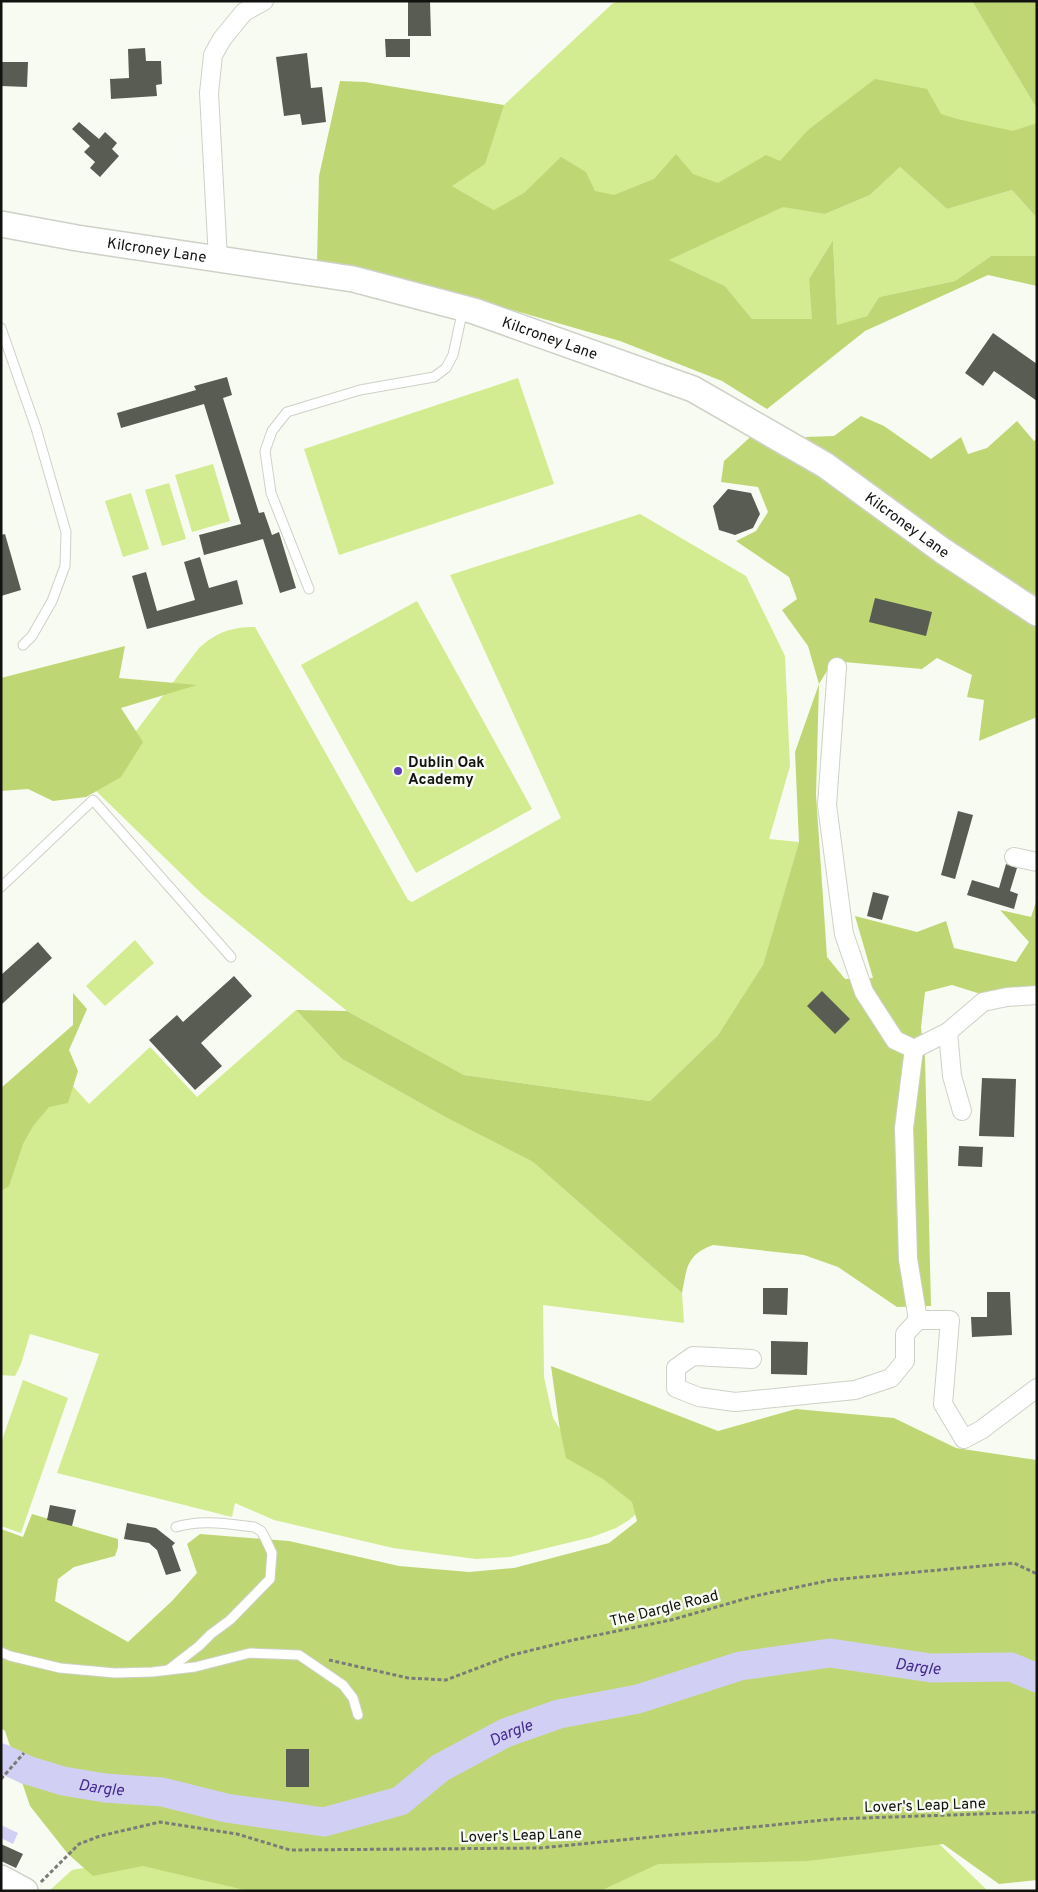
<svg xmlns="http://www.w3.org/2000/svg" width="1038" height="1892" viewBox="0 0 1038 1892" font-family="Overpass,sans-serif">
  <rect width="100%" height="100%" fill="#f8fbf1"/>
  <g fill="#d3eb91">
    <polygon points="619,1 972,1 1037,109 1037,124 1013,138 929,126 667,245 494,210 452,186 504,105 612,4"/>
    <polygon points="900,167 947,209 1012,190 1037,218 1037,256 991,256 955,281 879,297 867,316 837,326 833,240 809,279 813,319 752,319 725,286 668,260 783,206 825,214 870,195"/>
    <polygon points="518,378 554,484 339,555 304,449"/>
    <polygon points="213,464 230,521 192,532 175,475"/>
    <polygon points="169,483 186,539 162,546 145,490"/>
    <polygon points="131,493 149,549 123,557 105,501"/>
    <path d="M640,514L746,576L785,656L790,766L769,839L799,842L763,966L718,1035L650,1101L464,1075L347,1011L203,895L93,788L199,648C217,632 232,627 255,627L408,900L412,902L561,818L450,575Z"/>
    <polygon points="417,601 532,809 416,873 301,665"/>
    <polygon points="135,940 154,963 105,1006 86,986"/>
    <polygon points="296,1010 342,1059 447,1118 533,1162 682,1293 684,1323 543,1305 544,1377 553,1418 570,1444 643,1508 629,1520 616,1528 592,1537 510,1557 476,1559 393,1548 274,1520 235,1503 232,1517 57,1473 99,1354 30,1334 21,1364 15,1376 1,1375 1,1150 71,1084 89,1104 150,1047 197,1097"/>
    <polygon points="23,1380 68,1398 21,1533 1,1526 1,1443"/>
    <polygon points="935,1840 988,1891 556,1891 658,1851"/>
    <polygon points="178,1851 307,1891 49,1891 72,1870"/>
  </g>
  <g fill="#bed774">
    <polygon points="972,1 1037,1 1037,109"/>
    <polygon points="875,79 927,89 941,114 957,119 1013,131 1037,123 1037,218 1012,190 947,209 900,167 870,195 825,214 783,207 669,260 725,286 752,319 812,319 809,279 833,240 837,325 867,316 879,297 955,281 991,256 1037,256 1037,286 988,275 865,331 767,409 722,381 620,341 446,291 317,263 319,176 340,81 365,82 504,105 485,164 452,186 494,210 524,193 561,157 586,172 595,191 614,195 654,179 676,154 693,174 718,183 766,155 780,161 808,130"/>
    <polygon points="861,416 884,426 931,459 961,437 968,454 987,448 1017,421 1034,441 1037,439 1037,596 959,553 805,437 834,436"/>
    <path d="M758,430L1037,620V717L979,741L984,700L967,697L972,675L937,658L922,669L833,661L819,684L816,795L827,957L845,979L873,978L855,916L917,932L946,921L954,948L1016,962L1029,942L1000,910L1031,917L1037,899V990L987,996L952,985L925,992L921,1028L925,1057L931,1306L897,1307L838,1267L804,1255L713,1245C686,1255 687,1268 682,1293L533,1162L447,1118L342,1059L296,1010L347,1011L464,1075L650,1101L718,1035L763,965L799,842L795,752L819,684L808,646L782,610L797,599L789,577L736,541L756,531L768,512L758,487L721,482L724,461Z"/>
    <polygon points="125,646 119,678 197,685 121,708 143,742 121,777 86,797 53,801 28,789 1,791 1,678"/>
    <polygon points="73,993 87,1009 69,1050 78,1071 68,1103 49,1107 33,1126 23,1144 9,1186 1,1191 1,1088 73,1025"/>
    <polygon points="551,1366 718,1431 796,1409 894,1418 956,1448 1037,1460 1037,1880 999,1884 943,1844 808,1861 658,1864 600,1891 249,1891 143,1866 93,1876 68,1854 30,1806 5,1731 1,1728 1,1529 23,1537 32,1514 118,1539 118,1547 115,1556 74,1567 58,1579 55,1601 128,1642 172,1601 197,1573 187,1544 200,1534 289,1541 399,1566 469,1572 514,1568 609,1543 637,1521 632,1502 603,1479 566,1458 559,1424"/>
  </g>
  <polygon fill="#d2cff4" points="1,1825 18,1833 13,1844 1,1838"/>
  <g fill="none" stroke-linecap="round" stroke-linejoin="round">
    <path stroke="#d2cff4" stroke-width="29" id="s1" d="M1,1758L27,1770L63,1781L105,1788L162,1792L226,1808L324,1822L400,1801L440,1768L505,1733L559,1714L638,1699L740,1666L830,1653L931,1668L1011,1667L1037,1678"/>
  </g>
  <g fill="#595c53">
    <polygon points="408,1 430,1 431,36 408,36"/>
    <polygon points="385,39 410,39 410,57 386,57"/>
    <polygon points="145,48 146,61 161,61 162,84 156,85 157,96 111,99 110,79 129,78 128,49"/>
    <polygon points="307,53 311,88 322,87 326,122 302,125 300,114 284,116 276,57"/>
    <polygon points="1,62 28,62 27,87 1,86"/>
    <polygon points="79,122 99,139 105,132 117,143 112,149 119,156 100,177 90,168 95,162 84,152 90,146 72,129"/>
    <polygon points="993,333 1037,364 1037,401 994,371 983,386 965,373"/>
    <polygon points="227,377 232,395 223,398 259,513 264,512 272,535 279,532 296,588 280,593 263,539 204,555 199,535 241,524 204,404 121,428 117,413 196,390 194,386"/>
    <polygon points="728,489 751,493 760,514 753,528 735,535 719,530 713,506"/>
    <polygon points="5,534 21,590 1,596 1,535"/>
    <polygon points="200,557 209,588 237,580 243,604 147,629 132,576 146,572 157,611 195,600 184,562"/>
    <polygon points="875,598 932,612 926,636 869,622"/>
    <polygon points="958,811 973,815 955,879 941,875"/>
    <polygon points="1006,864 1017,868 1010,891 1018,894 1014,909 967,895 972,880 999,888"/>
    <polygon points="873,892 889,896 882,920 867,916"/>
    <polygon points="38,942 52,958 1,1005 1,975"/>
    <polygon points="234,976 252,996 201,1043 222,1066 195,1090 149,1040 177,1015 183,1022"/>
    <polygon points="822,991 850,1019 835,1034 807,1006"/>
    <polygon points="982,1078 1016,1079 1014,1137 979,1136"/>
    <polygon points="959,1146 983,1147 982,1167 958,1166"/>
    <polygon points="763,1288 788,1288 787,1315 763,1314"/>
    <polygon points="987,1292 1010,1292 1012,1335 972,1337 971,1317 987,1317"/>
    <polygon points="771,1341 808,1342 807,1375 771,1374"/>
    <polygon points="50,1505 76,1510 72,1526 47,1520"/>
    <polygon points="127,1523 156,1528 175,1543 172,1546 181,1571 166,1575 157,1550 149,1543 124,1539"/>
    <rect x="286" y="1749" width="23" height="38"/>
    <polygon points="1,1844 23,1854 16,1868 1,1861"/>
  </g>
  <g fill="none" stroke-linecap="round" stroke-linejoin="round">
    <g stroke="#ced1c7" stroke-width="11">
      <g id="lane">
        <polyline points="1,328 36,428 66,532 65,566 52,601 32,636 23,645"/>
        <polyline points="309,589 271,493 265,451 272,431 287,412 360,390 434,377 446,368 453,355 463,309"/>
        <polyline points="1,887 93,800 231,957"/>
        <polyline points="1,1652 10,1656 60,1668 115,1673 152,1672 195,1667 250,1653 299,1655 343,1685 353,1698 358,1715"/>
        <path d="M168,1670L199,1646L211,1634L230,1620L270,1579L272,1553L265,1538L261,1531L254,1527C228,1524 202,1519 176,1527"/>
      </g>
    </g>
    <g stroke="#ced1c7" stroke-width="20">
      <g id="street">
        <polyline points="218,259 209,93 213,55 222,39 244,12 264,1"/>
        <polyline points="837,667 827,805 844,934 864,992 895,1040 914,1049 948,1032 983,1002 1007,997 1037,995"/>
        <polyline points="1014,857 1037,862"/>
        <polyline points="948,1032 952,1076 962,1111"/>
        <polyline points="914,1049 904,1128 908,1259 918,1320"/>
        <polyline points="752,1359 693,1356 676,1368 676,1388 699,1397 735,1402 855,1390 891,1378 905,1361 905,1334 918,1320 950,1320 943,1404 964,1439 981,1430 1037,1388"/>
      </g>
    </g>
    <g stroke="#ced1c7" stroke-width="28">
      <g id="secondary">
        <path id="s2" d="M1,224L77,238L353,279L474,311L693,389L825,465L943,551L1037,613"/>
        <polyline points="1,1878 25,1891"/>
      </g>
    </g>
    <g stroke="#7a7c76" stroke-width="3" stroke-dasharray="4 2.5" stroke-linecap="butt">
      <polyline points="329,1660 408,1678 446,1680 512,1655 573,1640 671,1620 755,1596 831,1580 1014,1563 1037,1574"/>
      <polyline points="1,1779 24,1753"/>
      <polyline points="41,1882 79,1844 100,1836 160,1822 237,1834 290,1850 540,1848 834,1819 1037,1812"/>
    </g>
    <use href="#lane" stroke="#fff" stroke-width="9"/>
    <use href="#street" stroke="#fff" stroke-width="18"/>
    <use href="#secondary" stroke="#fff" stroke-width="25"/>
  </g>
  <circle fill="#5e41b9" stroke="#f8fbf1" stroke-width="2" cx="398" cy="771" r="5"/>
  <g text-anchor="middle" stroke-width="5" stroke-linejoin="round" paint-order="stroke">
    <g font-size="15" fill="#121310" stroke="#f8fbf1">
      <text dy="5" stroke="none"><textPath href="#s2" startOffset="158">Kilcroney Lane</textPath></text>
      <text dy="5" stroke="none"><textPath href="#s2" startOffset="562">Kilcroney Lane</textPath></text>
      <text dy="5" stroke="none"><textPath href="#s2" startOffset="968">Kilcroney Lane</textPath></text>
      <text transform="translate(664 1608) rotate(-14)" y="5">The Dargle Road</text>
      <text transform="translate(925 1805) rotate(-2)" y="5">Lover's Leap Lane</text>
      <text transform="translate(521 1835) rotate(-2)" y="5">Lover's Leap Lane</text>
    </g>
    <g font-size="15" font-weight="bold" fill="#121310" stroke="#f8fbf1" text-anchor="start">
      <text x="408" y="767">Dublin Oak<tspan x="408" dy="17">Academy</tspan></text>
    </g>
    <g font-size="16" font-style="italic" fill="#44298e" stroke="#f8fbf1">
      <text dy="6" stroke="none"><textPath href="#s1" startOffset="960">Dargle</textPath></text>
      <text dy="6" stroke="none"><textPath href="#s1" startOffset="541">Dargle</textPath></text>
      <text dy="6" stroke="none"><textPath href="#s1" startOffset="105">Dargle</textPath></text>
    </g>
  </g>
  <rect width="1038" height="1892" fill="none" stroke="#121310" stroke-width="5"/>
</svg>
